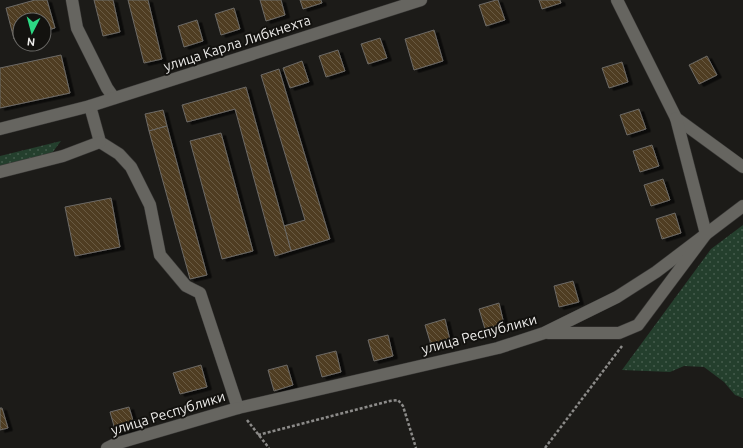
<svg xmlns="http://www.w3.org/2000/svg" width="743" height="448" viewBox="0 0 743 448" font-family="Ubuntu,sans-serif">
  <defs>
    <pattern id="grass-dots" width="8" height="8" patternUnits="userSpaceOnUse"><rect width="8" height="8" fill="#243f2d"/><path d="M2 2h.1M6 6h.1" fill="none" stroke="#445b4c" stroke-width="1.8" stroke-linecap="round"/></pattern>
    <pattern id="building-back-hatch" width="6" height="6" patternUnits="userSpaceOnUse"><rect width="6" height="6" fill="#4f3e23"/><path d="M-1 5l2 2M0 0l6 6M5-1l2 2" fill="none" stroke="#695a43"/></pattern>
    <filter id="shadow"><feDropShadow dx="4.5" dy="2.5" stdDeviation="0" flood-color="#0009"/></filter>
  </defs>
  <rect width="100%" height="100%" fill="#1c1b18"/>
  <g fill="url(#grass-dots)">
    <polygon points="61,141 52,153 0,166 0,156"/>
    <polygon points="743,225 743,398 735,395 724,382 704,367 684,366 670,372 622,370 711,249"/>
  </g>
  <g fill="url(#building-back-hatch)" stroke="#6d6a66" filter="url(#shadow)">
    <polygon points="35,0 47,0 55,28 44,31 44,20 20,20 20,38 14,39 6,8"/>
    <polygon points="94,0 113,0 120,32 103,36"/>
    <polygon points="128,0 148,0 162,59 144,63"/>
    <polygon points="260,0 281,0 285,15 266,21"/>
    <polygon points="300,0 321,0 322,3 303,9"/>
    <polygon points="496,0 498,0 505,20 486,26 479,5"/>
    <polygon points="539,0 560,0 561,3 542,9"/>
    <polygon points="234,8 240,29 221,35 215,14"/>
    <polygon points="197,20 203,41 184,47 178,26"/>
    <polygon points="434,30 443,61 414,70 405,39"/>
    <polygon points="380,38 387,58 368,64 361,44"/>
    <polygon points="338,50 345,71 326,77 319,56"/>
    <polygon points="61,55 70,93 0,108 0,68"/>
    <polygon points="707,56 717,75 699,84 689,65"/>
    <polygon points="302,61 309,82 290,88 283,68"/>
    <polygon points="622,62 628,82 609,88 602,68"/>
    <polygon points="279,69 330,239 291,251 284,226 305,220 261,75"/>
    <polygon points="246,87 291,251 275,256 235,109 187,122 182,105"/>
    <polygon points="639,109 646,129 627,135 620,115"/>
    <polygon points="163,110 167,126 149,131 145,114"/>
    <polygon points="167,126 207,275 190,279 149,131"/>
    <polygon points="221,133 253,251 222,259 190,141"/>
    <polygon points="652,145 659,166 640,172 633,151"/>
    <polygon points="663,179 670,200 651,206 644,185"/>
    <polygon points="111,198 120,247 75,256 65,207"/>
    <polygon points="675,213 681,233 662,239 656,219"/>
    <polygon points="573,281 579,302 559,307 554,286"/>
    <polygon points="499,303 504,324 485,329 479,309"/>
    <polygon points="445,319 450,340 431,345 425,325"/>
    <polygon points="388,335 393,356 374,361 368,340"/>
    <polygon points="336,351 341,372 322,377 316,356"/>
    <polygon points="201,365 207,387 180,394 173,373"/>
    <polygon points="287,365 293,385 274,391 268,370"/>
    <polygon points="129,407 135,427 116,433 110,412"/>
    <polygon points="0,408 2,408 8,428 0,430"/>
  </g>
  <g fill="none" stroke-linecap="round" stroke-linejoin="round">
    <g stroke="#3a3937" stroke-width="13">
      <g id="minor">
        <polyline points="72,0 77,28 107,88 114,98"/>
        <polyline points="617,0 676,118 743,167"/>
        <polyline points="90,106 100,142 119,154 131,167 150,205 160,255 186,286 200,293 238,408 498,348 544,333 617,297 656,272 743,206"/>
        <polyline points="0,129 90,106 421,0"/>
        <polyline points="0,172 63,156 100,142"/>
        <polyline points="548,333 619,333 638,325 706,234 676,118"/>
        <polyline points="107,448 115,444 238,408"/>
      </g>
    </g>
    <g stroke="#8c8b89" stroke-width="2.5" stroke-dasharray="3 2" stroke-linecap="butt">
      <polyline points="247,420 269,448"/>
      <polyline points="258,435 390,401 398,400 403,406 416,448"/>
      <polyline points="545,448 622,346"/>
    </g>
    <use href="#minor" stroke="#666560" stroke-width="12"/>
  </g>
  <g text-anchor="middle" stroke-width="4" stroke-linejoin="round" paint-order="stroke">
    <g font-size="14" fill="#eeedeb" stroke="#13120f">
      <text transform="translate(237 43) rotate(-18)" y="5">улица Карла Либкнехта</text>
      <text transform="translate(479 334) rotate(-15)" y="5">улица Республики</text>
      <text transform="translate(168 413) rotate(-17)" y="5">улица Республики</text>
    </g>
  </g>
  <g transform="translate(32 32) rotate(186)"><circle r="19" fill="#13120f" stroke="#6b6a67"/>
  <path d="M0-3L7 15L0 10L-7 15Z" fill="#2cd884"/>
  <text y="-6" font-size="11" font-weight="bold" text-anchor="middle" fill="#eeedeb">N</text>
  </g>
</svg>
